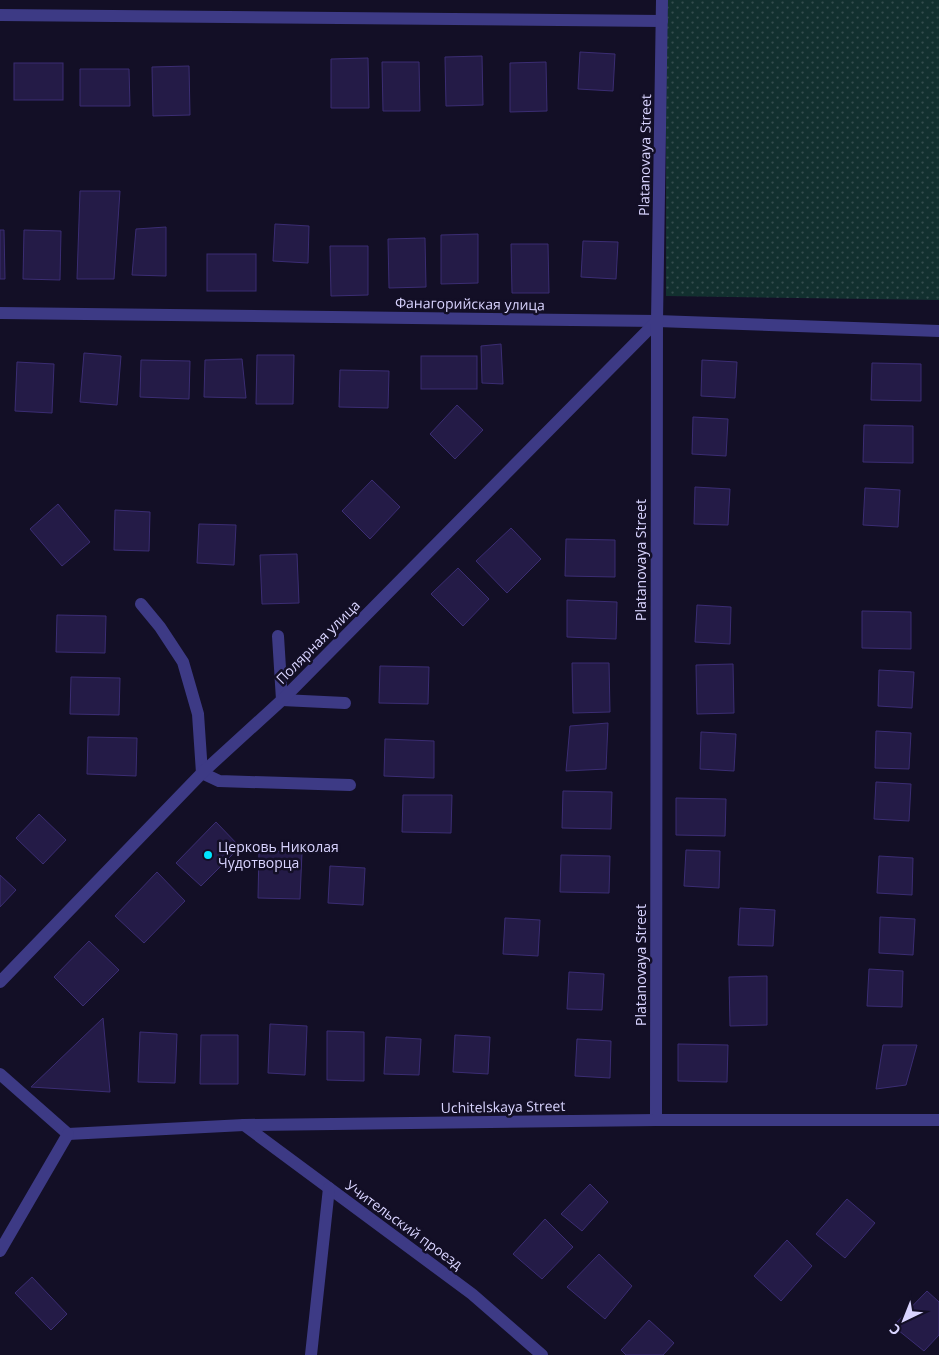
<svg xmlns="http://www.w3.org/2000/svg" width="939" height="1355" viewBox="0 0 939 1355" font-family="'Open Sans',sans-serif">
  <defs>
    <pattern id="grass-dots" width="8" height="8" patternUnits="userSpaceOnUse" patternTransform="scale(1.25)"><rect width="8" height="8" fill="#12302f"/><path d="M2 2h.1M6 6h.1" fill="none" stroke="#344d4e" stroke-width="1.8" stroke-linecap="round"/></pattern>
  </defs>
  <rect width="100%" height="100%" fill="#130f26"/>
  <polygon fill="url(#grass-dots)" points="666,0 939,0 939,300 666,296"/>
  <g fill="#241b47" stroke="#3b2d73">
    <polygon points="580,52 615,54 613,91 578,89"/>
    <polygon points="482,56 483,105 446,106 445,57"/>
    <polygon points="368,58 369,108 331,108 331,59"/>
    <polygon points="382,62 419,62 420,111 383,111"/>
    <polygon points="546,62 547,111 510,112 510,63"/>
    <rect x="14" y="63" width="49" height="37"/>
    <polygon points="189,66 190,115 153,116 152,67"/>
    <polygon points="80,69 129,69 130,106 80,106"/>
    <polygon points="80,191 120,191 114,279 77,279"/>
    <polygon points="275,224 309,226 308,263 273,261"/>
    <polygon points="166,227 166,276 132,275 136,229"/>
    <polygon points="0,230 4,230 5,279 0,279"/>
    <polygon points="24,230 61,231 60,280 23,279"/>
    <polygon points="478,234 478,283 441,284 441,235"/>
    <polygon points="425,238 426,287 389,288 388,239"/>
    <polygon points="583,241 618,242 616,279 581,277"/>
    <polygon points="511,244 548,244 549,293 512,293"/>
    <polygon points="330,246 368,246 368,295 331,296"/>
    <rect x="207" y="254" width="49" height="37"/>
    <polygon points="501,344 503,384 482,383 481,346"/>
    <polygon points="84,353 121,356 117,405 80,402"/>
    <polygon points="257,355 294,355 293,404 256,404"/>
    <rect x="421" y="356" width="56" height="33"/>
    <polygon points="242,359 246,398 204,397 205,360"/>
    <polygon points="141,360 190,361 189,399 140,397"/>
    <polygon points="702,360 737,362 735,398 701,396"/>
    <polygon points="17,362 54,364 52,413 15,411"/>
    <polygon points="872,363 921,364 921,401 871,400"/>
    <polygon points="340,370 389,371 388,408 339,407"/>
    <polygon points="457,405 483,430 455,459 430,434"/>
    <polygon points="693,417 728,419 726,456 692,454"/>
    <polygon points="864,425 913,426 913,463 863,462"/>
    <polygon points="372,480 400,507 370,539 342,511"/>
    <polygon points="695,487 730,489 728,525 694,524"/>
    <polygon points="865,488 900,490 898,527 863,525"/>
    <polygon points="58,504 90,542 62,566 30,529"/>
    <polygon points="115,510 150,512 149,551 114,550"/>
    <polygon points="199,524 236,525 234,565 197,563"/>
    <polygon points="511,528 541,559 507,593 476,561"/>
    <polygon points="566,539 615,540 615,577 565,576"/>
    <polygon points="297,554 299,603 262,604 260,555"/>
    <polygon points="458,568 489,599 463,626 431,594"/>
    <polygon points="567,600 617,602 616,639 567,637"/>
    <polygon points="697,605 731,607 730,644 695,642"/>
    <polygon points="862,611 911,612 911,649 862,648"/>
    <polygon points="57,615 106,616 105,653 56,652"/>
    <polygon points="572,663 609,663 610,712 573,713"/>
    <polygon points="733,664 734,713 697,714 696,665"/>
    <polygon points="380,666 429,667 428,704 379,703"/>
    <polygon points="879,670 914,672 912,708 878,706"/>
    <polygon points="71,677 120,678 119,715 70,714"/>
    <polygon points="608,723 606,769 566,771 570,726"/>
    <polygon points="876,731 911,733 909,769 875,768"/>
    <polygon points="701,732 736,734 734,771 700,769"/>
    <polygon points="88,737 137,738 136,776 87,774"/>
    <polygon points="385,739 434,741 434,778 384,776"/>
    <polygon points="876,782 911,784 909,821 874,819"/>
    <polygon points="563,791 612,792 611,829 562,828"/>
    <polygon points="403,795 452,795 451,833 402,832"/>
    <polygon points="676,798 726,799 725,836 676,835"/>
    <polygon points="39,814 66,840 43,864 16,838"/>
    <polygon points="216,822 240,847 201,886 176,863"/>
    <polygon points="686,850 720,851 719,888 684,886"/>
    <polygon points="259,851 302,852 300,899 258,898"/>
    <polygon points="561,855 610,856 609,893 560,892"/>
    <polygon points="879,856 913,858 912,895 877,893"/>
    <polygon points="330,866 365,868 363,905 328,903"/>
    <polygon points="157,872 185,901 144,943 115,916"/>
    <polygon points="0,875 16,890 0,907"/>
    <polygon points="740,908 775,910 773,946 738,945"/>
    <polygon points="880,917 915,919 913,955 879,953"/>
    <polygon points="505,918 540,920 538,956 503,954"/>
    <polygon points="89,941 119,970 83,1006 54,977"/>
    <polygon points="869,969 903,971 902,1007 867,1006"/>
    <polygon points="569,972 604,974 602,1010 567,1009"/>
    <polygon points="767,976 767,1025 730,1026 729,977"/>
    <polygon points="103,1018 110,1092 31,1087"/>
    <polygon points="270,1024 307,1026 305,1075 268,1073"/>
    <polygon points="327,1031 364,1032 364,1081 327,1080"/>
    <polygon points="140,1032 177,1034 175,1083 138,1082"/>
    <polygon points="201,1035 238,1035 238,1084 200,1084"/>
    <polygon points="455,1035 490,1037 488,1074 453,1072"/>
    <polygon points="386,1037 421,1039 419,1075 384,1074"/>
    <polygon points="577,1039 611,1041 610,1078 575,1076"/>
    <polygon points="678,1044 728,1045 727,1082 678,1081"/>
    <polygon points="883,1045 917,1045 906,1085 876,1089"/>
    <polygon points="590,1184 608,1202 582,1231 561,1214"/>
    <polygon points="847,1199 875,1223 845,1258 816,1234"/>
    <polygon points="545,1219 573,1247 542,1279 513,1254"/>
    <polygon points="787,1240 812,1266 781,1301 754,1276"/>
    <polygon points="599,1254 632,1286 605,1319 567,1287"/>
    <polygon points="32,1277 67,1314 51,1330 15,1293"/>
    <polygon points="927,1291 939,1302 939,1335 924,1351 893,1326"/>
    <polygon points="649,1320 674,1343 663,1355 626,1355 621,1350"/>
  </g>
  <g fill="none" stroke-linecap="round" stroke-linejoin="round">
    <g stroke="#3d3a85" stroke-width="12">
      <polyline points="0,15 662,21"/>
      <polyline points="0,313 657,321 939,331"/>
      <polyline points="141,604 160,627 183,662 198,714 202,773 219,781 350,785"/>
      <polyline points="278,636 282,700 345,703"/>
      <polyline points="0,982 202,773 282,700 657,321"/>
      <polyline points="0,1074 68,1134"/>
      <polyline points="656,1120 657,321 662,0"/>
      <polyline points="244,1125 472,1294 542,1355"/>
      <polyline points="68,1134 244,1125 656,1120 939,1120"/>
      <polyline points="0,1251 68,1134"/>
      <polyline points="311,1355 329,1188"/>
    </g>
  </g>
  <circle fill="#00e5ff" stroke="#130f26" stroke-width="2" cx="208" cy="855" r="5"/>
  <g text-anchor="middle" stroke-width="5" stroke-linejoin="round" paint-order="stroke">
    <g font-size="14" fill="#d9d4ff" stroke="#130f26">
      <text transform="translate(645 155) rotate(-89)" y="5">Platanovaya Street</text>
      <text transform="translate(470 304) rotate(1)" y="5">Фанагорийская улица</text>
      <text transform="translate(641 560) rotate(-90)" y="5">Platanovaya Street</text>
      <text transform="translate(318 642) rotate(-45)" y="5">Полярная улица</text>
      <text transform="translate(641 965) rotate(-90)" y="5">Platanovaya Street</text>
      <text transform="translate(503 1107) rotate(-1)" y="5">Uchitelskaya Street</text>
      <text transform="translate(404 1225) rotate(36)" y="5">Учительский проезд</text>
    </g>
    <g font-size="14" fill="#d9d4ff" stroke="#130f26" text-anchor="start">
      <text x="218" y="852">Церковь Николая<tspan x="218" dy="16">Чудотворца</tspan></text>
    </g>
  </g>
  <g transform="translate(904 1320) rotate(223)" stroke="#130f26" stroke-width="4" paint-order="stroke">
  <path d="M0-4L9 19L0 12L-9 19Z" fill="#d9d4ff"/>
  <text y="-8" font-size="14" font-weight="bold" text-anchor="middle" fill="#d9d4ff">С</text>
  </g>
</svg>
